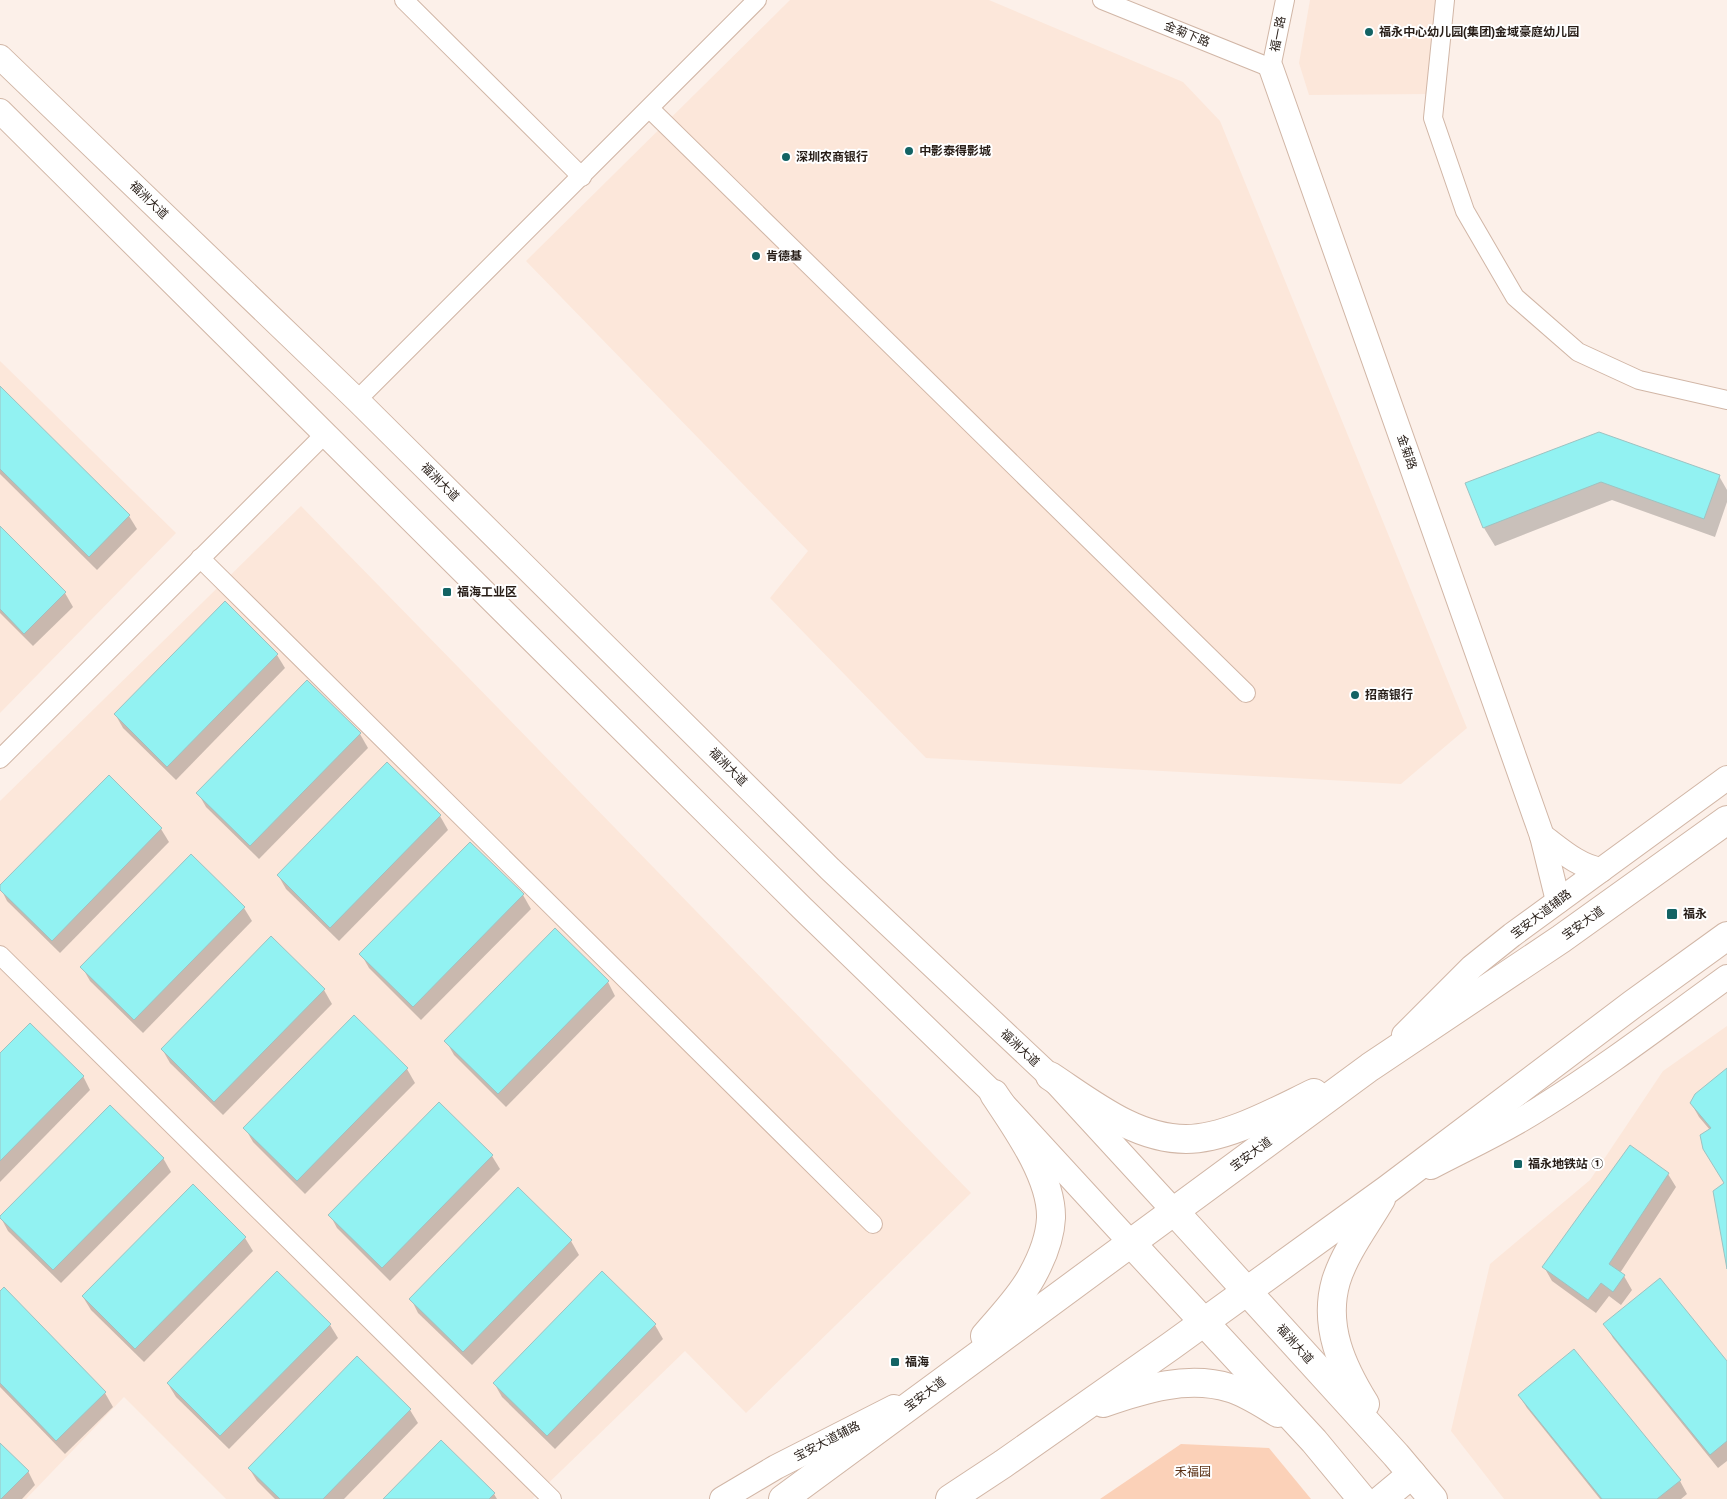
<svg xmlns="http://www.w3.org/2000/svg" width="1727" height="1499" viewBox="0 0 1727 1499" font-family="Arial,'Noto Sans SC',sans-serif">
  <rect width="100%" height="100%" fill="#fcf0e9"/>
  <g fill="#fce7da">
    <polygon points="790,0 989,0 1183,82 1220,121 1467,728 1401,784 926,758 770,598 808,551 526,261"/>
    <polygon points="1310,0 1435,0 1431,94 1309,95 1299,63"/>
    <polygon points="0,361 176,533 0,713"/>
    <polygon points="301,506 971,1193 746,1413 685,1351 532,1499 226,1499 124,1397 26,1499 0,1499 0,801"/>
    <polygon points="1727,1026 1727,1499 1504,1499 1451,1431 1490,1264 1590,1180 1663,1071"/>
  </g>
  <polygon fill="#fbd1b8" points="1181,1444 1269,1448 1311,1499 1100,1499"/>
  <g fill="#0003">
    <polygon points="0,388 129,516 137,529 97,570 0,474"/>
    <polygon points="1599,433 1719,476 1727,490 1727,502 1715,537 1612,500 1495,546 1484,528"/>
    <polygon points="0,528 65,593 73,607 33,646 0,613"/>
    <polygon points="225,603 277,655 285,668 176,780 123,728 115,714"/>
    <polygon points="307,682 360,734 368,748 259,859 206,807 198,793"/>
    <polygon points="387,764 440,816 448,830 339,941 286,889 278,875"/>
    <polygon points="109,777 161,829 169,842 60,953 7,901 0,887"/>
    <polygon points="470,843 523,895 531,909 421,1020 369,968 361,954"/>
    <polygon points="244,908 252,921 143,1033 90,981 82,967"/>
    <polygon points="608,982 615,996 506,1107 454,1055 446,1041"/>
    <polygon points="324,990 332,1004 223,1115 170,1063 162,1049"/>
    <polygon points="0,1055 83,1076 90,1090 0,1182"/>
    <polygon points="407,1069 415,1083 305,1194 253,1142 245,1128"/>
    <polygon points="1727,1069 1727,1262 1725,1183 1710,1130 1699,1117 1691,1103"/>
    <polygon points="492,1156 500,1169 390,1281 337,1228 330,1215"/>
    <polygon points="163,1158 171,1172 61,1283 8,1231 1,1218"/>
    <polygon points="1668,1174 1676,1187 1620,1273 1624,1276 1632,1290 1621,1305 1609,1296 1596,1313 1552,1281 1544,1267"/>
    <polygon points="193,1186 245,1238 253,1251 144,1362 91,1310 83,1297"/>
    <polygon points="518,1189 571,1241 579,1255 472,1365 418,1313 411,1299"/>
    <polygon points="602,1273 655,1325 663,1339 555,1449 502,1397 494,1383"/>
    <polygon points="4,1289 105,1393 113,1407 65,1454 0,1387 0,1293"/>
    <polygon points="1605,1324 1727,1362 1727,1461 1718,1468 1613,1338"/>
    <polygon points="330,1325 338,1338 229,1449 176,1397 168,1384"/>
    <polygon points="1519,1395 1680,1481 1687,1494 1681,1499 1600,1499 1527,1408"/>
    <polygon points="410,1410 418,1423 344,1499 275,1499 257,1481 249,1468"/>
    <polygon points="0,1445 28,1471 35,1485 22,1499 0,1499"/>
    <polygon points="494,1494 497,1499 385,1499"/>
  </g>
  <g fill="#92f2f2" stroke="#9ec2c1">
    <polygon points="0,386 130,515 89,557 0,469"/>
    <polygon points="1599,432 1720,475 1704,519 1601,482 1483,528 1465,483"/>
    <polygon points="0,526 66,592 24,634 0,609"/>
    <polygon points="225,601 278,654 167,767 114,714"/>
    <polygon points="307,680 361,733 250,846 196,793"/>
    <polygon points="387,762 441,815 330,928 277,875"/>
    <polygon points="109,775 162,828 52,941 0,890 0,885"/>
    <polygon points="470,842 524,894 413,1007 359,954"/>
    <polygon points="191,854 245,907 134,1020 80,967"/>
    <polygon points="555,928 609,981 498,1094 444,1041"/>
    <polygon points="271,936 325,989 214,1102 161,1049"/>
    <polygon points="354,1015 408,1068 297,1181 243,1128"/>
    <polygon points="30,1023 84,1076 0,1161 0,1053"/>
    <polygon points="1727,1068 1727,1269 1713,1191 1724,1183 1703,1149 1700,1135 1711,1128 1690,1103 1695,1094"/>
    <polygon points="439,1102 493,1155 382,1268 328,1215"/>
    <polygon points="110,1105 164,1158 53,1270 0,1218 0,1216"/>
    <polygon points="1630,1145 1669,1173 1609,1264 1625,1275 1613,1292 1601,1283 1588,1300 1542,1267"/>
    <polygon points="193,1184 246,1237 135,1349 82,1296"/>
    <polygon points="518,1187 572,1240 463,1352 409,1299"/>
    <polygon points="277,1271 331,1324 220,1436 167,1383"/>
    <polygon points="602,1271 656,1324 547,1436 493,1383"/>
    <polygon points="1660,1278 1727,1361 1727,1441 1710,1455 1603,1324"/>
    <polygon points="4,1287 106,1392 56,1441 0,1383 0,1291"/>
    <polygon points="1574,1349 1681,1480 1657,1499 1602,1499 1518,1395"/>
    <polygon points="357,1356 411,1409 323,1499 280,1499 248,1468"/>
    <polygon points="441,1440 495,1493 489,1499 383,1499"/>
    <polygon points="0,1443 29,1471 1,1499 0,1499"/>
  </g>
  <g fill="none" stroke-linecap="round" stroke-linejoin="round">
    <g stroke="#d1b6a6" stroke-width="20">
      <g id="street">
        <polyline points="404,0 582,177"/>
        <polyline points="1102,0 1271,68 1285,0"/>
        <polyline points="1445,0 1433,118 1465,211 1515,297 1578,352 1639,380 1727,400"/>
        <polyline points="650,109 1246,693"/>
        <polyline points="357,400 757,0"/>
        <polyline points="200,558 873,1224"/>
        <polyline points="0,759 325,434"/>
        <polyline points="0,955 552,1499"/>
      </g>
    </g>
    <g stroke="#d1b6a6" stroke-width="26">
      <g id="secondary">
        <polyline points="0,57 357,400 830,869 1050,1076 1174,1211"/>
        <polyline points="1271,68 1542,836 1558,901"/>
        <polyline points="0,111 802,908 994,1094 1130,1242"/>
        <path d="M1542,836C1561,850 1578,866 1601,870"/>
        <polyline points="1404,1035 1472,967 1512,935 1727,778"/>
        <path d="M1431,1167C1469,1147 1507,1130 1542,1107C1606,1067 1666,1021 1727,977"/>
        <polyline points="722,1499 776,1467 894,1407"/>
      </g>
    </g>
    <g stroke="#d1b6a6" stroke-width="30">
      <g id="primary">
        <path d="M1050,1076C1091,1103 1135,1139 1186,1139C1227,1139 1278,1110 1314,1093"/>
        <polyline points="1174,1211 1396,1455 1433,1499"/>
        <polyline points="1130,1242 1314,1441 1362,1499"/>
        <path d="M985,1336C1001,1317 1020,1298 1032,1276C1042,1258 1050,1239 1051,1218C1052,1177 1016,1127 994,1094"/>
        <path d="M1103,1403C1143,1389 1188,1375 1230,1388C1247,1393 1263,1404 1278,1413"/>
        <path d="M1365,1404C1342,1367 1323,1326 1336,1281C1345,1252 1366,1225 1381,1199"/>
        <polyline points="783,1499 1370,1067 1561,939 1727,820"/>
        <polyline points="950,1499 1003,1464 1171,1346 1388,1189 1633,1004 1727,936"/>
        <polyline points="1382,1499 1412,1474"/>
      </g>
    </g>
    <use href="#street" stroke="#fff" stroke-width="18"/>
    <use href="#secondary" stroke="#fff" stroke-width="24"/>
    <use href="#primary" stroke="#fff" stroke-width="28"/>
  </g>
  <g fill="#136364" stroke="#fff" stroke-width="2">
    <circle cx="1369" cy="32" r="5"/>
    <circle cx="909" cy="151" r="5"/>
    <circle cx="786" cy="157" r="5"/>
    <circle cx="756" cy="256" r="5"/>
    <rect x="442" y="587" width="10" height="10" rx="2.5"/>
    <circle cx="1355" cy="695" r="5"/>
    <rect x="1666" y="908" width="12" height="12" rx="2.5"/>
    <rect x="1513" y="1159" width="10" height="10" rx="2.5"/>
    <rect x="890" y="1357" width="10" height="10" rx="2.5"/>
  </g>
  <g text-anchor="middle" stroke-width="4" stroke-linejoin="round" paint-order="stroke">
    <g font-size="12" font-weight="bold" fill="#271d17" stroke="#fff" text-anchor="start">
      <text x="1379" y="36">福永中心幼儿园(集团)金域豪庭幼儿园</text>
      <text x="919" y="155">中影泰得影城</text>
      <text x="796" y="161">深圳农商银行</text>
      <text x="766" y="260">肯德基</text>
      <text x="457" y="596">福海工业区</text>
      <text x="1365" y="699">招商银行</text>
      <text x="1683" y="918">福永</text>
      <text x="1528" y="1168">福永地铁站 ①</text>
      <text x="905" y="1366">福海</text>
    </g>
    <g font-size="12" fill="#271d17" stroke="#fff">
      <text transform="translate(1187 34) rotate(22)" y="4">金菊下路</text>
      <text transform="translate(1278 34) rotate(-79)" y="4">福一路</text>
      <text transform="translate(149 200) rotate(44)" y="4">福洲大道</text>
      <text transform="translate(1407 452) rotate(71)" y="4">金菊路</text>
      <text transform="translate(440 482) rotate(45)" y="4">福洲大道</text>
      <text transform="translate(728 767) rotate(45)" y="4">福洲大道</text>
      <text transform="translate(1541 914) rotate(-37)" y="4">宝安大道辅路</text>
      <text transform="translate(1583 923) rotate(-35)" y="4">宝安大道</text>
      <text transform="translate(1020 1048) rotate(43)" y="4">福洲大道</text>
      <text transform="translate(1251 1154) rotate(-36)" y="4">宝安大道</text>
      <text transform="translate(1295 1344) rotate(48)" y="4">福洲大道</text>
      <text transform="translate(925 1394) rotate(-37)" y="4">宝安大道</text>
      <text transform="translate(827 1441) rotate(-27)" y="4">宝安大道辅路</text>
    </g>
    <g font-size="12" fill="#5b3115" stroke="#fff">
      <text x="1193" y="1476">禾福园</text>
    </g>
  </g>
</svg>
